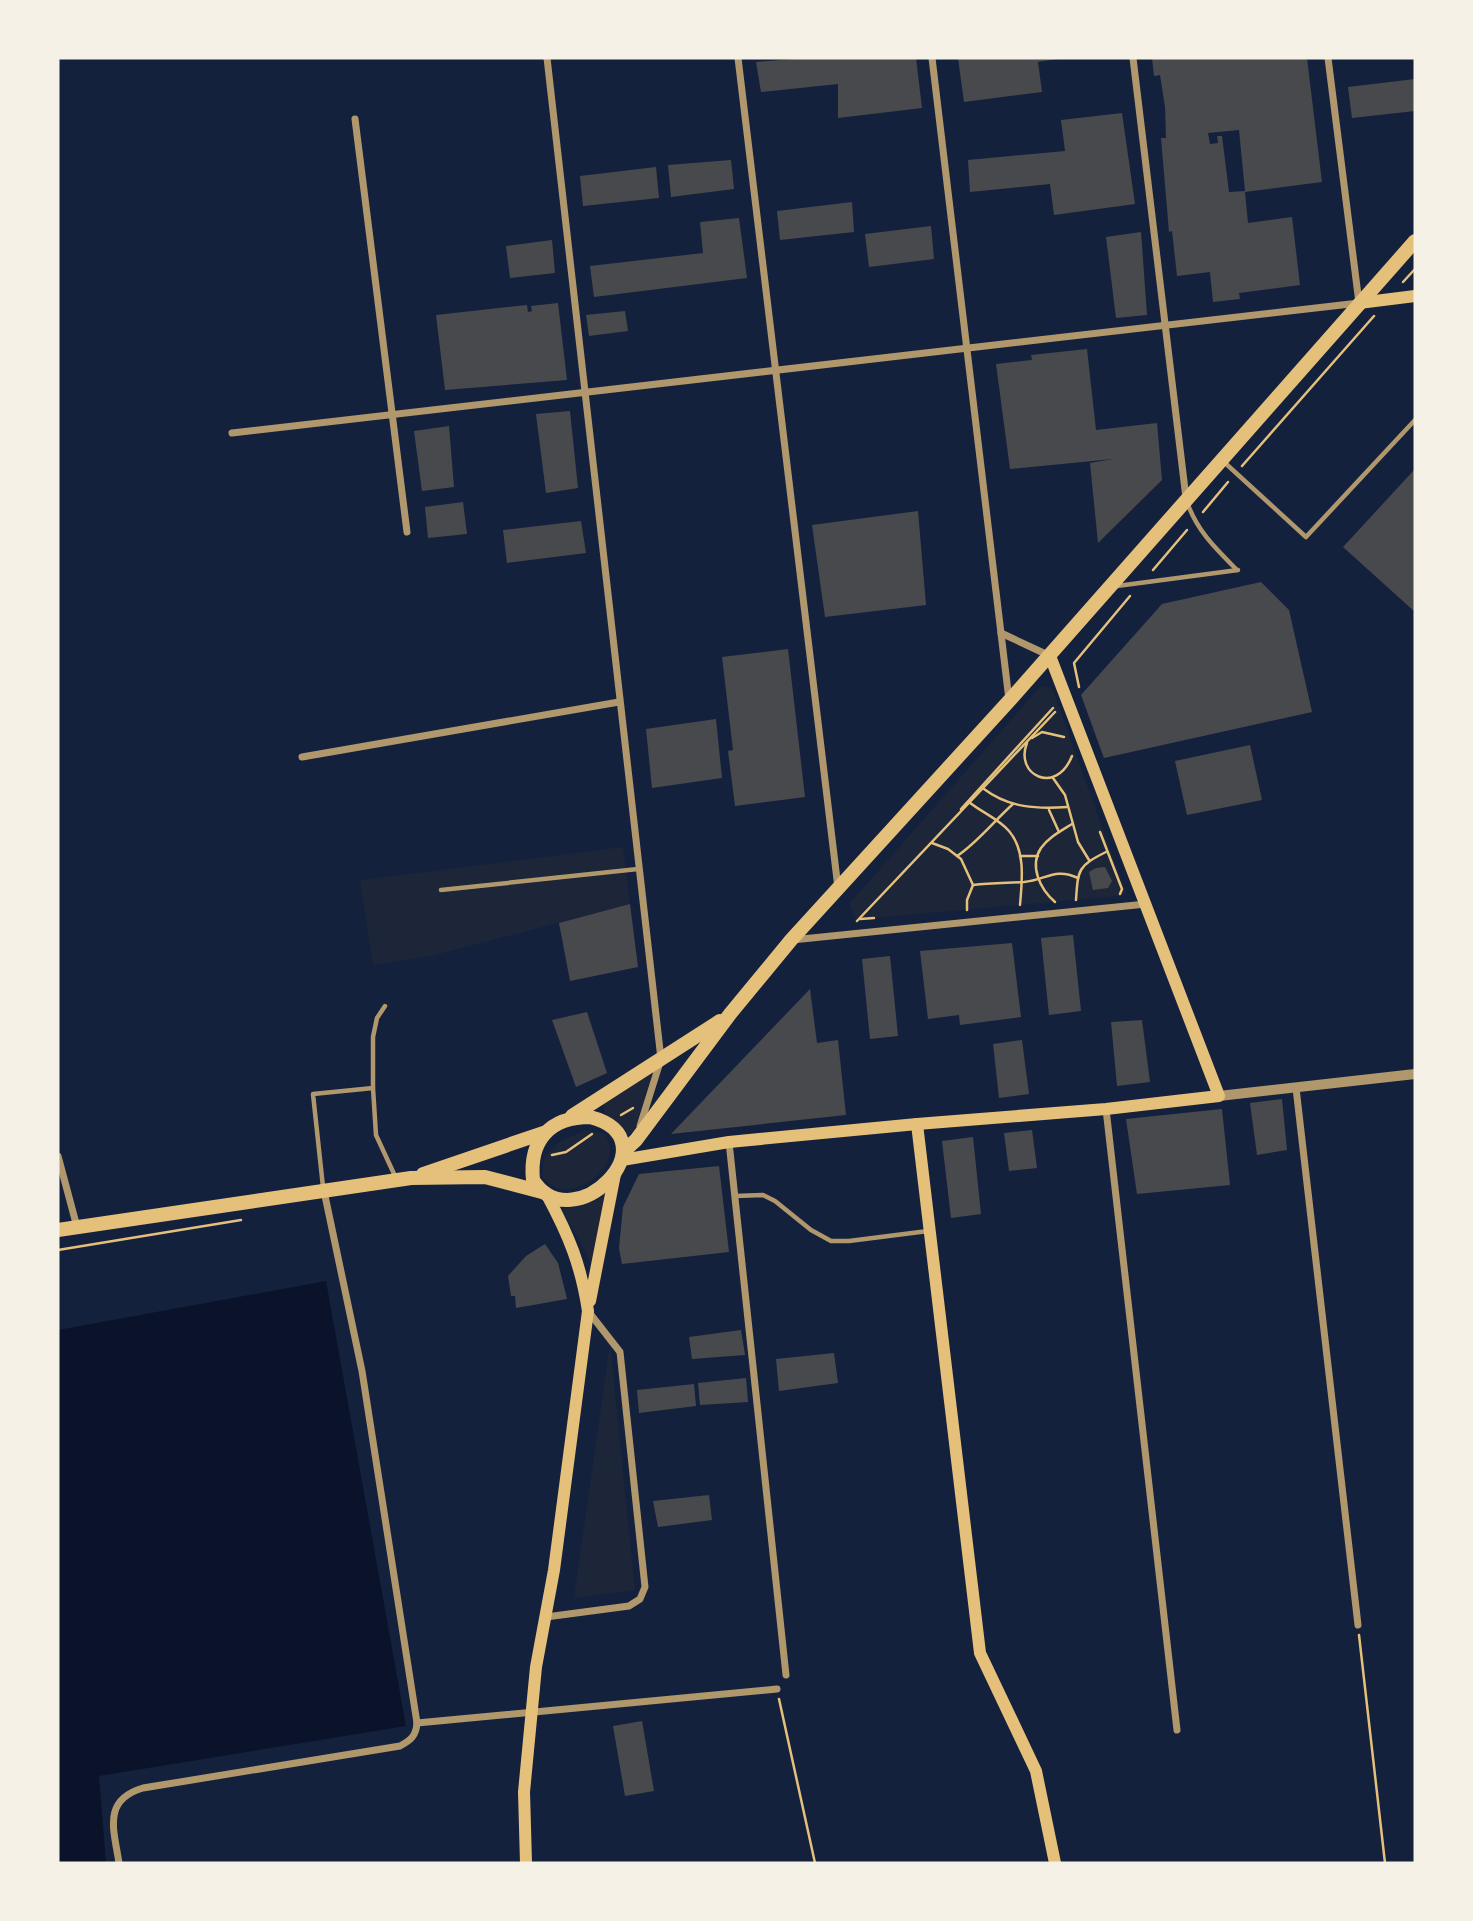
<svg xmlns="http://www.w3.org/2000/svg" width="1473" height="1921" viewBox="0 0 1473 1921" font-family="'Public Sans',sans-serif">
  <rect width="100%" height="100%" fill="#14213d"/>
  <g fill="#1d2539">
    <polygon points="1045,686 1052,688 1126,893 1119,896 860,919 854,917 850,903 1039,688"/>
    <polygon points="623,847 630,904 431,956 373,965 360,880"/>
    <polygon points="653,1073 633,1133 626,1135 616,1120 604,1114 604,1102"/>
    <path d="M586,1130L604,1133C626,1164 579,1199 555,1187C550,1185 546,1180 542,1177L544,1158L559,1142Z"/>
    <polygon points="604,1196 592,1264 562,1209 582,1206"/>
    <polygon points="610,1344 635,1590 574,1598"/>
  </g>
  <polygon fill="#0b132b" points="326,1281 406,1726 99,1776 106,1863 58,1863 58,1330"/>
  <g fill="#48494c" fill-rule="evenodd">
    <polygon points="807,58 916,58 922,108 838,118 838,84 761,92 756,62"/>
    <polygon points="958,58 1057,58 1057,59 1038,62 1042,92 964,102"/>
    <path d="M1152,58H1307L1322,182L1245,192L1248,223L1292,217L1300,285L1239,293L1240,299L1213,302L1210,272L1177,276L1172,231L1169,232L1161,138H1166L1165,107L1160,75L1154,76ZM1239,130L1245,191L1229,192L1222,136H1217L1218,143L1210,144L1208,133Z"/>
    <polygon points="1415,79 1415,111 1352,118 1348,87"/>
    <polygon points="1122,113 1135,204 1054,215 1050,184 970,192 968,160 1065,151 1061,120"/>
    <polygon points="731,160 734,189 671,197 668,165"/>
    <polygon points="656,167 659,198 583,206 580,176"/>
    <polygon points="852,202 854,232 780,240 777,211"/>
    <polygon points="739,218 747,278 594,297 590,266 703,253 700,222"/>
    <polygon points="931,226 934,259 869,267 865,234"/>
    <polygon points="1141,232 1147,315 1116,318 1106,237"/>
    <polygon points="552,240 555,273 510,278 506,246"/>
    <polygon points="558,303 567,380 445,390 436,315 527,305 528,312 532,311 531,306"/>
    <polygon points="625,311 628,331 589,336 586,315"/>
    <polygon points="1087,349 1096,430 1157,423 1162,480 1098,543 1090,463 1113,459 1010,469 996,364 1032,360 1031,355"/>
    <polygon points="570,411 578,488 546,493 536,414"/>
    <polygon points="449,426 454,487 422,491 414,431"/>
    <polygon points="1415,469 1415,612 1343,547"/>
    <polygon points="463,502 467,534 428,538 425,507"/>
    <polygon points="918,511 926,605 825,617 812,525"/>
    <polygon points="581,521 586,553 507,563 503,530"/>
    <polygon points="1261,582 1289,610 1312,712 1104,758 1081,695 1162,604"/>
    <polygon points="788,649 805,797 735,806 728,751 733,750 722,657"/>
    <polygon points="716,719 722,778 652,788 646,729"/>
    <polygon points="1250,745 1262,800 1187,815 1175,761"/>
    <polygon points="1105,867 1112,881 1108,888 1093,890 1089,872 1096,868"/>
    <polygon points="630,904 638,967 570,981 559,923"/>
    <polygon points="1073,935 1081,1011 1049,1015 1041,938"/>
    <polygon points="1012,943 1021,1017 960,1025 959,1015 928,1019 920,951"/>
    <polygon points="890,956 898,1036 870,1039 862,959"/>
    <polygon points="810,989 817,1043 838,1040 846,1115 671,1134"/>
    <polygon points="587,1012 607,1073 576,1087 552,1020"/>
    <polygon points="1142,1020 1150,1082 1117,1086 1111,1022"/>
    <polygon points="1022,1040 1029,1094 999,1098 993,1044"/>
    <polygon points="1282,1099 1287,1150 1257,1155 1250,1103"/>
    <polygon points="1222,1109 1230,1185 1137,1194 1126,1119"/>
    <polygon points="1032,1130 1037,1168 1009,1171 1004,1133"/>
    <polygon points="973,1137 981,1214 951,1218 942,1141"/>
    <polygon points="719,1166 729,1252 622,1264 619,1248 623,1207 639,1174"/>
    <polygon points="545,1244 558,1263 567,1299 516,1308 515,1296 511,1296 508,1276 526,1256"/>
    <polygon points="741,1330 745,1355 692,1359 689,1337"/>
    <polygon points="834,1353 838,1383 779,1391 776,1359"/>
    <polygon points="746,1378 748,1402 700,1405 698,1383"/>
    <polygon points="694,1384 696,1406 639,1413 637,1390"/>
    <polygon points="709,1495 712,1520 658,1527 653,1501"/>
    <polygon points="642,1721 654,1791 625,1796 613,1726"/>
  </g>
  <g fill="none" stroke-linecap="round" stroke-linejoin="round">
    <g stroke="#e5c07b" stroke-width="2.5">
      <polyline points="1403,282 1415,269"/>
      <polyline points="1242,466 1374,316"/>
      <polyline points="1203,512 1228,482"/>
      <polyline points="1153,570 1187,530"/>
      <polyline points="1079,687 1074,663 1130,596"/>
      <polyline points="1032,738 1042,732 1064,737"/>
      <path d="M1027,743C1014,775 1056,796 1072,756"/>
      <polyline points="1053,778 1065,795 1078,842 1089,860"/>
      <path d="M984,789C1009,808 1037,809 1067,807"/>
      <path d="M969,802C981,812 999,819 1009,831C1026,851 1022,881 1020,905"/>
      <polyline points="961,809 1053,708"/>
      <polyline points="1049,810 1059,832"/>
      <polyline points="1100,832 1122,889 1120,894"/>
      <polyline points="932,843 948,849 961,859 973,885"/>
      <path d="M957,856C976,844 995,820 1013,804"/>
      <polyline points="1020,856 1038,856"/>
      <path d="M1076,900C1078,869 1078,866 1106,852"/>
      <path d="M1055,902C1040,889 1029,866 1041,848C1049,837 1061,831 1072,824"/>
      <path d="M967,910V900L973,885C990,883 1007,883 1024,882C1046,880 1055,867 1078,878"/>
      <polyline points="860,919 874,918"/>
      <polyline points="857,921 1055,712"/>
      <polyline points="621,1115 633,1108"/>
      <polyline points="552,1155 566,1152 592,1134"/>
      <polyline points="58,1250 241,1220"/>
      <polyline points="1359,1635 1385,1863"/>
      <polyline points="779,1699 815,1863"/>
    </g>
    <g stroke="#b1986c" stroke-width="4.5">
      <polyline points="1224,462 1306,537 1415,420"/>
      <path d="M1187,502C1197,531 1216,549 1237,570"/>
      <polyline points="1117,586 1238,570"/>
      <polyline points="441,890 638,869"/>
      <polyline points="385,1006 377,1018 373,1037 373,1088 376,1135 395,1176"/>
      <polyline points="323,1187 313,1094 373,1088"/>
      <polyline points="735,1196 763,1195 775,1201 811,1230 831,1241 849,1241 928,1231"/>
    </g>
    <g stroke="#b1986c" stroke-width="7">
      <polyline points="547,58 661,1059 640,1126"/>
      <polyline points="738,58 838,888"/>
      <polyline points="932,58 1009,700"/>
      <polyline points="1133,58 1186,498"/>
      <polyline points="355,119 407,532"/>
      <polyline points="232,433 1359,303 1328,58"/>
      <polyline points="1001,633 1048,655"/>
      <polyline points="302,757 619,702"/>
      <polyline points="792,940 1146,904"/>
      <polyline points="1296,1088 1358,1625"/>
      <polyline points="1106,1109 1177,1730"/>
      <polyline points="729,1142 786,1675"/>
      <polyline points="58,1156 77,1227"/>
      <polyline points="546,1617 629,1606 640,1599 645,1587 620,1352 588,1311"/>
      <polyline points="417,1723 777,1689"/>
      <path d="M119,1863C114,1830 102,1800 143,1788L400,1746C411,1740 416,1736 417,1723L362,1371L324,1191"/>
    </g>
    <polyline stroke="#b1986c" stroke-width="10" points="1219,1096 1415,1074"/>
    <g stroke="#e5c07b" stroke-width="12">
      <polyline points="1359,303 1415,296"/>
      <polyline points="917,1124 980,1653 1036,1771 1055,1863"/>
      <polyline points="622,1160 729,1142 917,1124 1106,1109 1219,1096 1050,656"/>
      <polyline points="590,1301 615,1174"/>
      <path d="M526,1863L524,1792L536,1667L554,1570L588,1311C581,1265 569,1236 547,1195"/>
    </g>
    <g stroke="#e5c07b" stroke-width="14">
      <polyline points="572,1116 720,1021"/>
      <path d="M590,1117C675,1139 573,1243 533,1180C529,1140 550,1117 590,1117Z"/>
      <polyline points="623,1152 636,1140 730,1014 791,940 1009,701 1415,241"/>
      <polyline points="423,1174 546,1132"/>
      <polyline points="58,1230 411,1178 485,1177 542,1192"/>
    </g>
  </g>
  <rect width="1473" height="1921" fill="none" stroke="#f6f1e7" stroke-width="119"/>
</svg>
